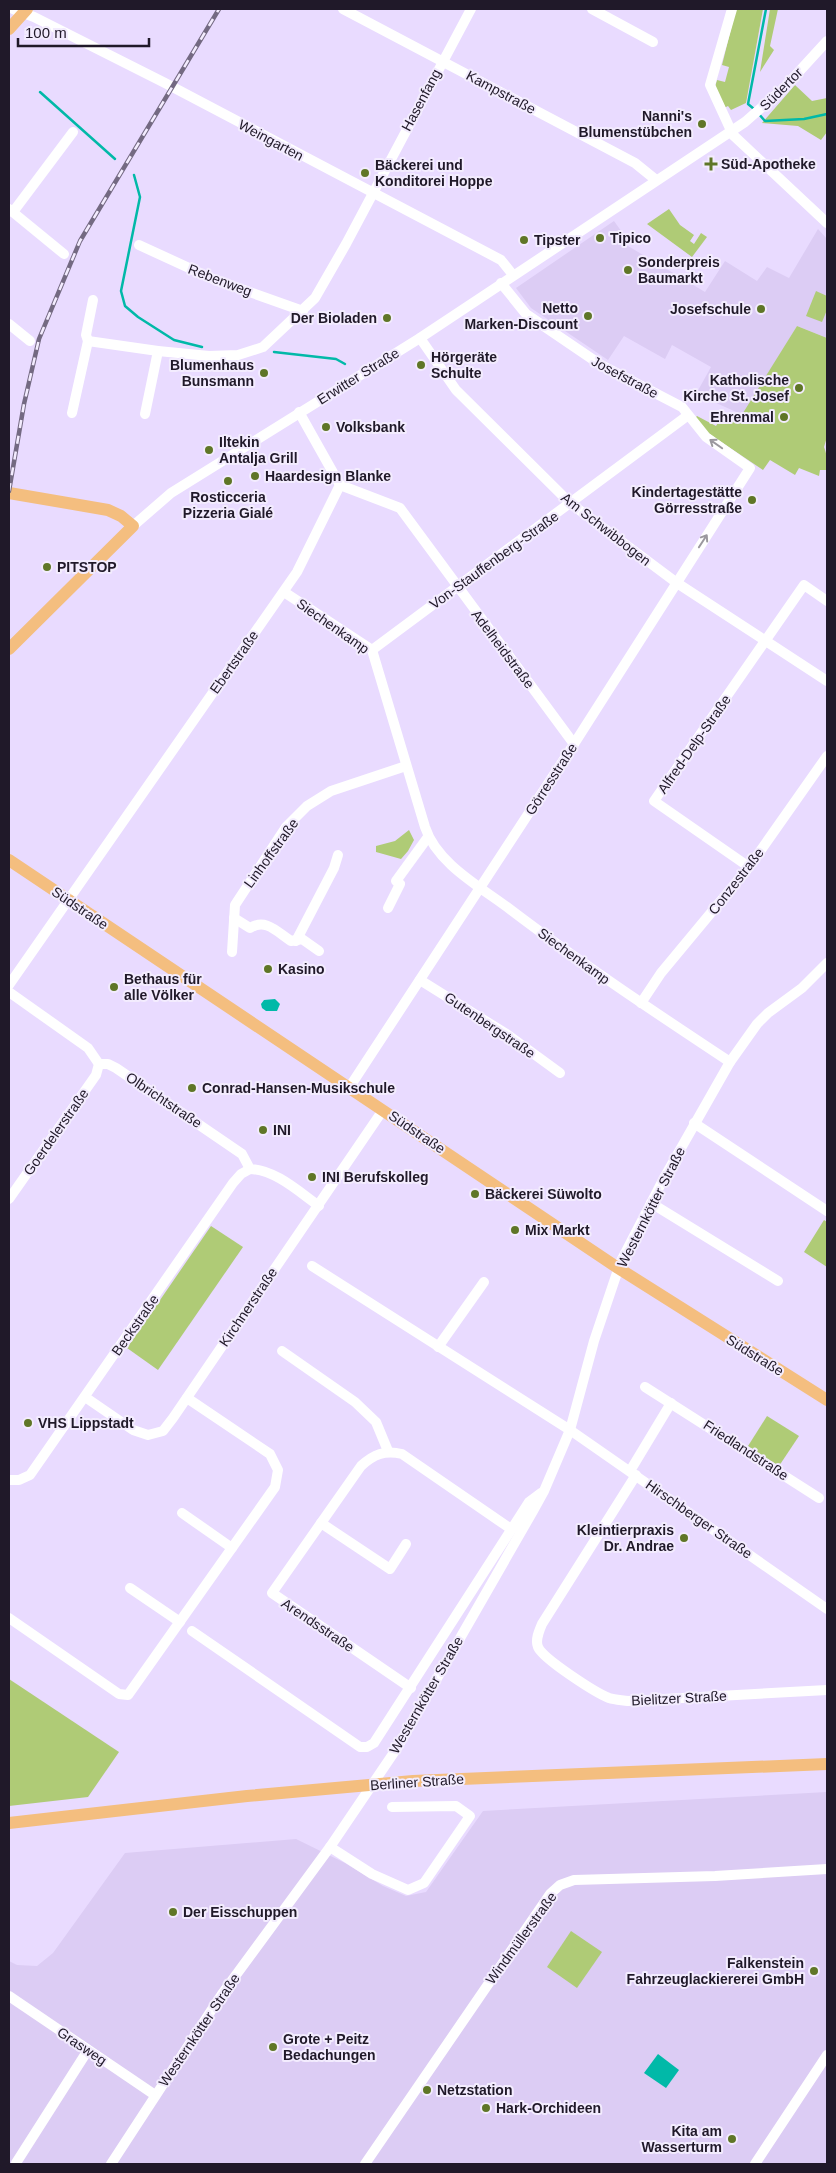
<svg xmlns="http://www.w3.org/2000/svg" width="836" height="2173" viewBox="0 0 836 2173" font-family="Arial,sans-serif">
  <rect width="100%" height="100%" fill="#e9dbff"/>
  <g fill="#dcccf4">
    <polygon points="614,221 624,235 618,240 705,292 725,261 757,281 767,267 789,278 818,229 827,239 827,338 797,326 743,415 696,394 711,367 672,345 665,359 624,336 608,360 531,308 516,288"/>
    <polygon points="827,1792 827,2164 9,2164 9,1961 17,1965 37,1966 53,1953 125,1853 296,1839 345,1863 383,1886 406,1896 426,1892 483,1811"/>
  </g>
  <g fill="#afcb76">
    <polygon points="736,9 763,9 746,103 731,110 728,106 724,108 715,87 717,80 725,82 729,67 722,65"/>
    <polygon points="770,9 778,9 770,46 774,50 760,72"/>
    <polygon points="795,85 812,101 827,98 827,132 821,140 798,126 762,123"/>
    <polygon points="669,209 680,225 694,235 690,241 694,244 701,233 707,237 692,257 647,224"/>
    <polygon points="816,291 827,296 827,310 822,322 806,316"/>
    <path d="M797,326L827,338V437L824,447C827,455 828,461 826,470H820L819,476L799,468L795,475L770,460L763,470L705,431L695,418L697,416L716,426L722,416L734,422L738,421Z"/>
    <polygon points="409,830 414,840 408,851 401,859 376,852 376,846 395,841"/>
    <polygon points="824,1220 827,1222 827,1267 804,1252"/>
    <polygon points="211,1226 243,1247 158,1370 127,1348"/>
    <polygon points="767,1416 799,1436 779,1466 748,1446"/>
    <polygon points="9,1679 119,1752 88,1797 9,1806"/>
    <polygon points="571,1931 602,1952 577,1988 547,1967"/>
  </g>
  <g fill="#01b9a8">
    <polygon points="275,999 280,1004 277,1011 266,1011 262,1008 261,1004 264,1000"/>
    <polygon points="658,2054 679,2070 666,2088 644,2073"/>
  </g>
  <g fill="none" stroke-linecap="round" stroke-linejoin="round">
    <g stroke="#01b9a8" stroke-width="2.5">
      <polyline points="40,92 115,159"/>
      <polyline points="754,109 748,104 766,9"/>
      <polyline points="758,113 765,121 804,119 827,114"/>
      <polyline points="134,175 140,197 121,291 125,306 138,317 174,340 202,347"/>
      <polyline points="274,352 336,359 345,364"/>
    </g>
    <g stroke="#fff" stroke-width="10">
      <polyline points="13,9 34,17 165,83 501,260 513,275"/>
      <polyline points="343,9 635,163 656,180"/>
      <polyline points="592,9 653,42"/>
      <polyline points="732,9 710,85 733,135 827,223"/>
      <polyline points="9,209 64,254"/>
      <polyline points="13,212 73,132"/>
      <polyline points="139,245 213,279 303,311"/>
      <polyline points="9,324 30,341"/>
      <polyline points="420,338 456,390 570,503 677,583 827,681"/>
      <polyline points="88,341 86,335 93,300"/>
      <polyline points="72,413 88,341 158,351 209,356 238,355 263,347 315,298 346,244 471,9"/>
      <polyline points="145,414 158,351"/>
      <polyline points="340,485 400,508 574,744"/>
      <polyline points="133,526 171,493 420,338 745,122 784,88 827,41"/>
      <path d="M284,592L372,650L425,827C437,864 481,887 511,910C582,964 656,1013 730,1062"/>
      <polyline points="372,650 687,416"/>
      <polyline points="749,867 654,801 804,585 827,601"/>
      <polyline points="388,908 400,884 396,881 428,837"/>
      <path d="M234,918L250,928C266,918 277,932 291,941L302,939L319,951"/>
      <polyline points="296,941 334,868 338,855"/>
      <polyline points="232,952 235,905 286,827 307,806 331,791 406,766"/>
      <polyline points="420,980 508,1035 560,1073"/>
      <polyline points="9,985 297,572 340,485 299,412"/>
      <polyline points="9,992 88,1048 99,1064"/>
      <polyline points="641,1003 661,973 749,867 827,756"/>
      <path d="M99,1064H108L116,1068L242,1154L250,1169C276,1170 299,1192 319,1206"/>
      <polyline points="349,1088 574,744 750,468 706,437 682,407 601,365 526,314 501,283"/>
      <polyline points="694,1123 827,1211"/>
      <polyline points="9,1199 96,1075 99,1064"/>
      <polyline points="651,1203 778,1281"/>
      <polyline points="312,1266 570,1430 827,1609"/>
      <polyline points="438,1347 484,1282"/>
      <polyline points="282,1351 355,1402 376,1422 388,1451"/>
      <polyline points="645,1387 819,1498"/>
      <polyline points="85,1397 133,1430 148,1435 163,1431 173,1418 383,1110"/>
      <polyline points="630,1471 671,1403"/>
      <path d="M636,1475L542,1624C539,1631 535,1640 538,1647C543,1659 596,1693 609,1698C615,1700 622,1700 628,1701L827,1690"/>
      <polyline points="9,1480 19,1480 30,1475 233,1183 241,1174 250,1169"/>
      <polyline points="182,1513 232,1548"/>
      <polyline points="321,1523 390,1569 406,1544"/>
      <polyline points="130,1588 180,1622"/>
      <polyline points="9,1618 119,1694 128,1695 275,1487 278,1470 270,1454 187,1398"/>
      <polyline points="192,1631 360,1747 367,1747 374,1743 529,1502 541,1493"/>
      <path d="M411,1688L272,1593L361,1466C374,1454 385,1450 402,1454L511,1529"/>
      <polyline points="330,1847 372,1874 408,1890 424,1883 470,1816 456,1806 392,1807"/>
      <polyline points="9,1996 155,2095"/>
      <polyline points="16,2163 88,2050"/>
      <polyline points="111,2164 222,1994 330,1847 397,1748 533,1511 544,1491 570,1430 594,1341 621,1261 664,1178 730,1062 757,1024 768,1013 802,988 827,963"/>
      <polyline points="365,2164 550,1894 560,1885 574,1880 715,1876 827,1869"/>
      <polyline points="755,2164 827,2055"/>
    </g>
    <g stroke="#f4be7f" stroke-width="12">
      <polyline points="9,29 27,9"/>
      <polyline points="9,493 108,510 121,516 133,526 9,649"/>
      <polyline points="9,860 618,1268 827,1400"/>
      <polyline points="9,1823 247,1796 413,1781 827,1764"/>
    </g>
    <g stroke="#746a82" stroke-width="4.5">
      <polyline id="rail" points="9,491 24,404 39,339 80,241 219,9"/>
    </g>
    <use href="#rail" stroke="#f3ecfe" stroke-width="2.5" stroke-dasharray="8" stroke-linecap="butt"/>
  </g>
  <defs><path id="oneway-shaft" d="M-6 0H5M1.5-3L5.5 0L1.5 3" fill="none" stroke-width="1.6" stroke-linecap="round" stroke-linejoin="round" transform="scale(1.25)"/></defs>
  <g stroke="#9b989f">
    <use href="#oneway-shaft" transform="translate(716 444) rotate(-145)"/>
    <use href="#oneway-shaft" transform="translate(703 541) rotate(-57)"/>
  </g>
  <g fill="#5f7627" stroke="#f3ecfe" stroke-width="2">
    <circle cx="702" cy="124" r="5"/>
    <path d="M708.5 156.5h5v5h5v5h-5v5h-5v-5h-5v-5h5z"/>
    <circle cx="365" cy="173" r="5"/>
    <circle cx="600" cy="238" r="5"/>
    <circle cx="524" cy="240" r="5"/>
    <circle cx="628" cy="270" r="5"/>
    <circle cx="761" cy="309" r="5"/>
    <circle cx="588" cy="316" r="5"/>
    <circle cx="387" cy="318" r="5"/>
    <circle cx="421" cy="365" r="5"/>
    <circle cx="264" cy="373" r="5"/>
    <circle cx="799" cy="388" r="5"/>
    <circle cx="784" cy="417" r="5"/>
    <circle cx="326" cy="427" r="5"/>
    <circle cx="209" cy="450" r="5"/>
    <circle cx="255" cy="476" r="5"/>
    <circle cx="228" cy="481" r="5"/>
    <circle cx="752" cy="500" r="5"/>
    <circle cx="47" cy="567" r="5"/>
    <circle cx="268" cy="969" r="5"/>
    <circle cx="114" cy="987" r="5"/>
    <circle cx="192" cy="1088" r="5"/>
    <circle cx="263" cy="1130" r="5"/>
    <circle cx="312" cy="1177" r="5"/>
    <circle cx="475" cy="1194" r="5"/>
    <circle cx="515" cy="1230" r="5"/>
    <circle cx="28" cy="1423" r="5"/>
    <circle cx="684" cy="1538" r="5"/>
    <circle cx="173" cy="1912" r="5"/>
    <circle cx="814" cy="1971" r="5"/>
    <circle cx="273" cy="2047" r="5"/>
    <circle cx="427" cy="2090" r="5"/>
    <circle cx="486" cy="2108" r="5"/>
    <circle cx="732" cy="2139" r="5"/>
  </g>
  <g text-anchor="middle" stroke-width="4" stroke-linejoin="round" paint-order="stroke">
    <g font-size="14" fill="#201929" stroke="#f3ecfe">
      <text transform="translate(781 89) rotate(-45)" y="5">Südertor</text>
      <text transform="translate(501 92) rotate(28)" y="5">Kampstraße</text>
      <text transform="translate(421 100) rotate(-62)" y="5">Hasenfang</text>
      <text transform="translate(271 140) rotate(28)" y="5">Weingarten</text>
      <text transform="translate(220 280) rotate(21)" y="5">Rebenweg</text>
      <text transform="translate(358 376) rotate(-32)" y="5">Erwitter Straße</text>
      <text transform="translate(625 377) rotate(28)" y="5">Josefstraße</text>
      <text transform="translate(606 529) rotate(38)" y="5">Am Schwibbogen</text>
      <text transform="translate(494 560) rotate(-36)" y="5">Von-Stauffenberg-Straße</text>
      <text transform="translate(333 626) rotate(35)" y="5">Siechenkamp</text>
      <text transform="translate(503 649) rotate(53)" y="5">Adelheidstraße</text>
      <text transform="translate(234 662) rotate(-55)" y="5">Ebertstraße</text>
      <text transform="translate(694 744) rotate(-55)" y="5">Alfred-Delp-Straße</text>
      <text transform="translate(551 779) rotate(-57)" y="5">Görresstraße</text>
      <text transform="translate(271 853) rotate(-54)" y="5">Linhoffstraße</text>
      <text transform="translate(736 881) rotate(-52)" y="5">Conzestraße</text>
      <text transform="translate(80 908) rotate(34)" y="5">Südstraße</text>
      <text transform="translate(574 956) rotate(36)" y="5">Siechenkamp</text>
      <text transform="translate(490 1025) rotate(34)" y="5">Gutenbergstraße</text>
      <text transform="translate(164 1100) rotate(34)" y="5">Olbrichtstraße</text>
      <text transform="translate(56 1132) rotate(-55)" y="5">Goerdelerstraße</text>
      <text transform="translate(417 1132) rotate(34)" y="5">Südstraße</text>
      <text transform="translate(651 1207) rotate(-63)" y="5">Westernkötter Straße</text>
      <text transform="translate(248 1307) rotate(-56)" y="5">Kirchnerstraße</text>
      <text transform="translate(135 1325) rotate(-55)" y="5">Beckstraße</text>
      <text transform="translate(755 1355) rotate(32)" y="5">Südstraße</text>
      <text transform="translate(746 1450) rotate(33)" y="5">Friedlandstraße</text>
      <text transform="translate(699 1519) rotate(35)" y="5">Hirschberger Straße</text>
      <text transform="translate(318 1625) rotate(34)" y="5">Arendsstraße</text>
      <text transform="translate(426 1695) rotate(-60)" y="5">Westernkötter Straße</text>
      <text transform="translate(679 1698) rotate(-3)" y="5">Bielitzer Straße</text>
      <text transform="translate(417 1782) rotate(-4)" y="5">Berliner Straße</text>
      <text transform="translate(521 1938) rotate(-54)" y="5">Windmüllerstraße</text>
      <text transform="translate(199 2030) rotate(-56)" y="5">Westernkötter Straße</text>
      <text transform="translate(82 2046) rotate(34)" y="5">Grasweg</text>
    </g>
    <g font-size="14" font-weight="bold" fill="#201929" stroke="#f3ecfe" text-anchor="start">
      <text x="692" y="121" text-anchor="end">Nanni's<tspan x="692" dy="16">Blumenstübchen</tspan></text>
      <text x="721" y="169">Süd-Apotheke</text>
      <text x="375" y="170">Bäckerei und<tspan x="375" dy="16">Konditorei Hoppe</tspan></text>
      <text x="610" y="243">Tipico</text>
      <text x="534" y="245">Tipster</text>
      <text x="638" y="267">Sonderpreis<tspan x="638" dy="16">Baumarkt</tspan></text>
      <text x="578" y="313" text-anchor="end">Netto<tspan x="578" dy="16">Marken-Discount</tspan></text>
      <text x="751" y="314" text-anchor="end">Josefschule</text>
      <text x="377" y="323" text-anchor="end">Der Bioladen</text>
      <text x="431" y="362">Hörgeräte<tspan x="431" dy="16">Schulte</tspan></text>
      <text x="254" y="370" text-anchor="end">Blumenhaus<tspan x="254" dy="16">Bunsmann</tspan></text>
      <text x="789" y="385" text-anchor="end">Katholische<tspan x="789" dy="16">Kirche St. Josef</tspan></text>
      <text x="774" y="422" text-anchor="end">Ehrenmal</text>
      <text x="336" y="432">Volksbank</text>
      <text x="219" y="447">Iltekin<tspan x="219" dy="16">Antalja Grill</tspan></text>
      <text x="265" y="481">Haardesign Blanke</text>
      <text x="742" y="497" text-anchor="end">Kindertagestätte<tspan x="742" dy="16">Görresstraße</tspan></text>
      <text x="228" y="502" text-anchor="middle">Rosticceria<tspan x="228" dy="16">Pizzeria Gialé</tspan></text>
      <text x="57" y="572">PITSTOP</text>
      <text x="278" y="974">Kasino</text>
      <text x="124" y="984">Bethaus für<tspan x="124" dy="16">alle Völker</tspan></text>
      <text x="202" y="1093">Conrad-Hansen-Musikschule</text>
      <text x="273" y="1135">INI</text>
      <text x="322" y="1182">INI Berufskolleg</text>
      <text x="485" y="1199">Bäckerei Süwolto</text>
      <text x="525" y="1235">Mix Markt</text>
      <text x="38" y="1428">VHS Lippstadt</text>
      <text x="674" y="1535" text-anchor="end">Kleintierpraxis<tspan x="674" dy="16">Dr. Andrae</tspan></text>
      <text x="183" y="1917">Der Eisschuppen</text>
      <text x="804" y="1968" text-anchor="end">Falkenstein<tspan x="804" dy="16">Fahrzeuglackiererei GmbH</tspan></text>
      <text x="283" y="2044">Grote + Peitz<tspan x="283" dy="16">Bedachungen</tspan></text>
      <text x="437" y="2095">Netzstation</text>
      <text x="496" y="2113">Hark-Orchideen</text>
      <text x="722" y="2136" text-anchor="end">Kita am<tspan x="722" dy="16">Wasserturm</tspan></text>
    </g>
  </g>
  <rect width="836" height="2173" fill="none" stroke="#201929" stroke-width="20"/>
  <path d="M18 38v8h131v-8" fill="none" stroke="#201929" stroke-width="2.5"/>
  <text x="25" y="38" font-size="15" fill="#201929" stroke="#f3ecfe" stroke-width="4" paint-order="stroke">100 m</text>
</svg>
